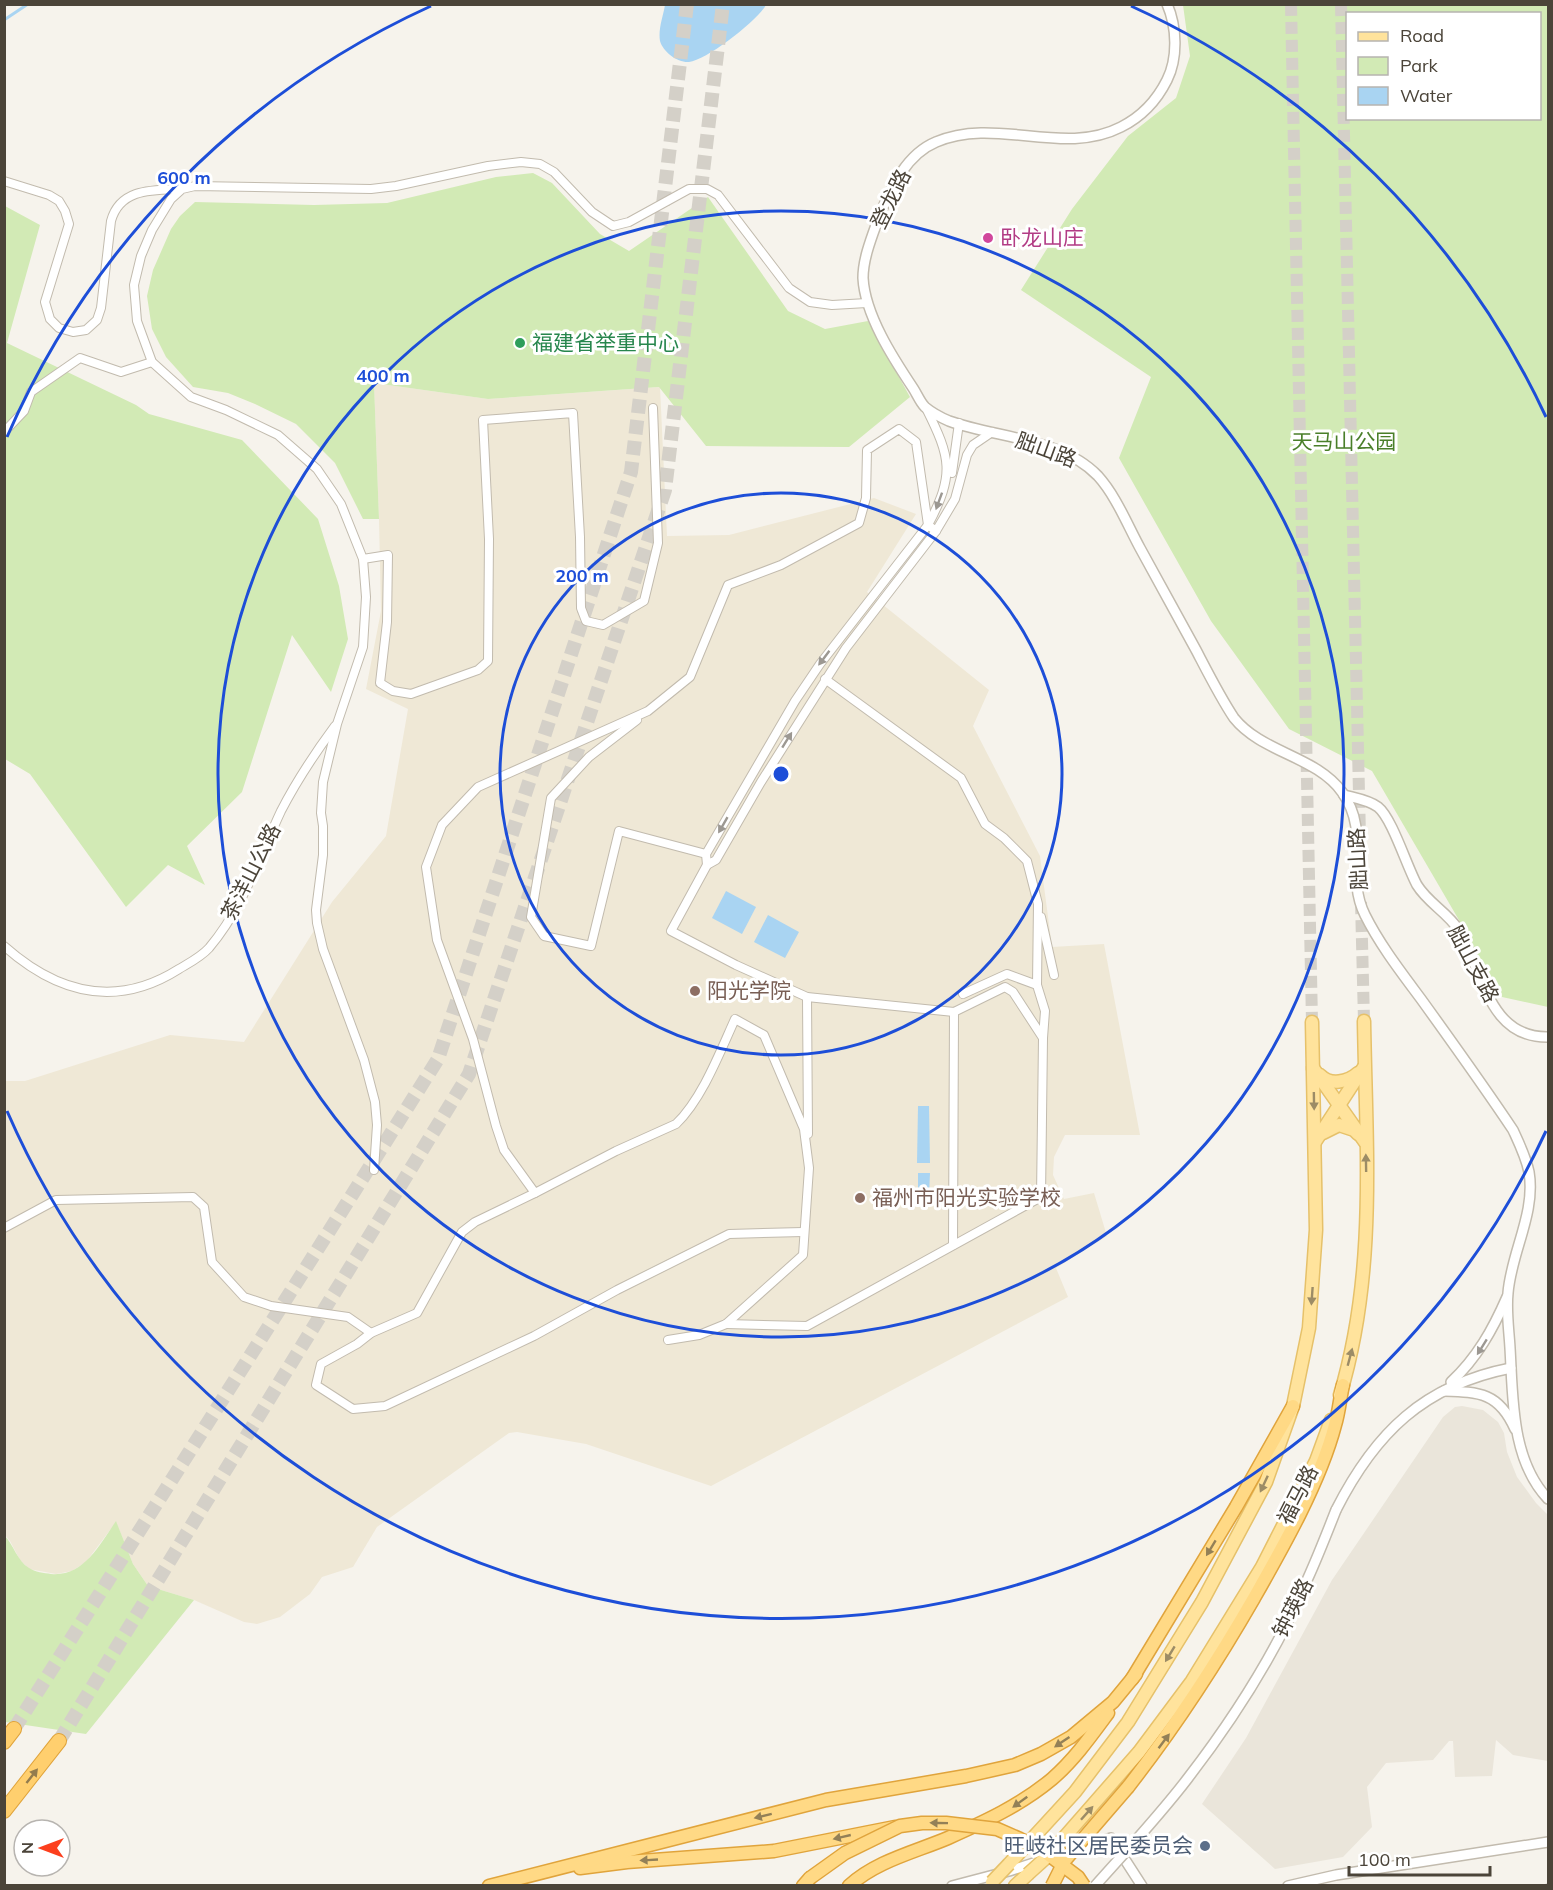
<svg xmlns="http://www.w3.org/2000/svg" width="1553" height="1890" viewBox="0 0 1553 1890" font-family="Mulish,'Noto Sans SC',sans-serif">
  <rect width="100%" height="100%" fill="#f6f3ec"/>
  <polygon fill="#eae5da" points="1462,1406 1483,1410 1498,1422 1504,1433 1507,1452 1517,1477 1536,1503 1548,1515 1548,1761 1513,1755 1496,1740 1492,1776 1455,1777 1453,1741 1449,1741 1433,1760 1386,1763 1367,1787 1372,1827 1343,1857 1275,1869 1202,1804 1246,1738 1332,1580 1443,1417 1455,1407"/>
  <polygon fill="#efe8d6" points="374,383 488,399 660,387 667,536 729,535 874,498 916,514 867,592 989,690 973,726 1040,856 1052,947 1104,944 1140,1135 1065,1135 1054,1157 1053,1175 1064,1199 1094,1193 1107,1236 1056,1268 1068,1297 711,1486 586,1444 517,1432 509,1433 377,1527 353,1567 322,1577 310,1594 280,1617 257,1624 244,1622 194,1600 148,1586 133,1564 116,1522 86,1562 72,1571 56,1574 29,1569 20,1560 10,1541 5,1535 5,1081 25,1081 170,1035 244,1042 332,902 386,836 408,709 366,689 381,611 379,519"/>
  <g fill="#d2eab5" fill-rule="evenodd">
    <path d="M1183,5H1548V1007L1493,995L1463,927L1372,771L1289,729L1211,621L1119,458L1151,377L1021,290L1072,209L1128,136L1176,98L1190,56ZM1348,14H1540V118H1348Z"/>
    <polygon points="533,173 552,183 600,234 629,251 708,197 788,311 825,329 868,321 910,397 849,447 706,446 659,387 488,399 374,383 379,519 363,519 335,463 296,424 255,404 228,393 193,387 166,357 152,329 147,296 153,270 171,229 180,216 195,202 314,205 387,203 496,177"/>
    <polygon points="5,206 40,225 7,343 136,405 149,414 242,440 318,519 339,586 348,639 331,692 292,635 242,792 187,846 205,885 168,865 126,907 30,774 5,759"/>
    <path d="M116,1521L133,1564L148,1586L194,1600L86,1734L5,1722L4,1535C14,1545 17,1561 29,1568C35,1572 44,1573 51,1574C84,1577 100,1544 116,1521Z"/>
  </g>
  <g fill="#a9d4f2">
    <path d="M665,5V4L766,5C757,21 707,60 689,62C678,63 663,52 660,41C658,29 663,17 665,5Z"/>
    <polygon points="726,891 756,907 742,934 712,918"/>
    <polygon points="768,915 799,932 785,958 754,942"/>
    <polygon points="918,1106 929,1106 930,1163 917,1163"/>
    <polygon points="918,1173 930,1173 929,1195 918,1194"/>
  </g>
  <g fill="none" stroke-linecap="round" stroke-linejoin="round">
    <polyline stroke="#a9d4f2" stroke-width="3" points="4,20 28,4"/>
    <g stroke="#d4d0c8" stroke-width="12" stroke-dasharray="12 6" stroke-linecap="butt">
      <polyline points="1291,4 1312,1022"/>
      <polyline points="1341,4 1360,837"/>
      <polyline points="1361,902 1364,1021"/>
    </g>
    <g stroke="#d4d0c8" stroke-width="14" stroke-dasharray="14 7" stroke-linecap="butt">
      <polyline points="14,1729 438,1059 631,472 687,4"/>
      <polyline points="59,1741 469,1074 665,490 723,4"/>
    </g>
    <g stroke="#c2bbae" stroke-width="10">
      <g id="minor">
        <path d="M4,181L49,195L59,201L65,211L69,224L45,302L50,319L59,328L73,332L86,330L97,320L101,308L111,221C120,188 153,190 181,189"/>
        <path d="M926,408C951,458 955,474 928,525L820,664L795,701L706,854L707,865L716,860L761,782L846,648L936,531L955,499L967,455L973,445L992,432"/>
        <polyline points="4,432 24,411 31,392 80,358 121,372 152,362"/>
        <polyline points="952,473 959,423"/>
        <polyline points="363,559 388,555 387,622 380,683 393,691 411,694 478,670 488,661 489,539 483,420 573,413 580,537 581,608 586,621 603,625 644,601 658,543 653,408"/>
        <polyline points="825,679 961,778 985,824 1004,838 1027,861 1038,904 1037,985"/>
        <polyline points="637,720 589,757 551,798 531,917 544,936 591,946 619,831 706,854"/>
        <polyline points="707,865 671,931 736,965 807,997 954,1012 1005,987 1013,992 1043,1038 1041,1197 807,1326 726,1324"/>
        <polyline points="1041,917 1054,975"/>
        <path d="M4,946C57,993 116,1009 179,969C189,963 201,957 209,948C243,908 259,858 281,811C296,782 315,753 335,726"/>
        <polyline points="963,994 1007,974 1037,985 1045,1011 1043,1038"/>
        <polyline points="807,997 808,1134"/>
        <polyline points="374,1170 377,1125 375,1102 364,1060 323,949 317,923 316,910 323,855 323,826 321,813 323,782 337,724 363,647 366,597 363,559 341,504 317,469 278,435 226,410 191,397 152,362 137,321 134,285 141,256 152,230 171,199 182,189 195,186 371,189 396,186 488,166 521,162 540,164 554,172 592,212 613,226 629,222 689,189 707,189 718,195 789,288 810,302 832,305 867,303"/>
        <polyline points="535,1193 475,1222 462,1232 417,1313 371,1333 357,1344 321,1364 316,1385 353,1409 385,1406 534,1336 617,1290 729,1234 803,1232"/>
        <polyline points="4,1228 56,1200 193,1197 204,1207 212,1262 244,1297 271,1306 348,1317 371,1333"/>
        <polyline points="953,1245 954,1012"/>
        <path d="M668,1340L699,1335L726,1324L803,1255L809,1168L804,1129L764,1035L735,1019C720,1052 702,1099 676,1124L616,1151L535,1193L504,1150L496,1126L473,1039L437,940L426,867L442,825L478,787L648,711L690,677L728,585L781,565L859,523L866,498L867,450L899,429L916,442L928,525L936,531"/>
      </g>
    </g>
    <g stroke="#c2bbae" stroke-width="12">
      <g id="tertiary">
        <path d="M1167,4C1177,27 1178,58 1167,80C1157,100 1141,117 1121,127C1063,157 996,116 936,142C907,154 892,186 880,214C873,234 863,257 863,278C865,315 893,358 913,388C917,394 920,402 925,407C931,412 942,418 949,421C996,438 1062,438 1098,476C1116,496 1127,524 1140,548C1159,582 1177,616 1196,650C1208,673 1220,697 1234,718C1262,753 1316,756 1342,792C1372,834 1344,873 1365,915C1380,945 1401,972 1421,999C1452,1042 1483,1085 1513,1130C1519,1143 1526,1157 1529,1172C1536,1213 1511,1253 1508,1293C1506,1311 1509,1330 1510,1348C1513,1398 1511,1460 1548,1499"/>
        <path d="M1344,795C1355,798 1369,800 1378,807C1392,818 1407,867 1417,885C1428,903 1447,912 1458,929C1483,969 1487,1038 1548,1037"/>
        <path d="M1451,1382C1477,1358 1493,1329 1507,1297"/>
        <path d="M1444,1391C1480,1392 1499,1393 1515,1429"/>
        <path d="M1336,1510C1375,1433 1424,1385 1511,1368"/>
        <polyline points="952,1886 1009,1871 1111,1838 1142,1886"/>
        <polyline points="1288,1886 1336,1875 1548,1842"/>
      </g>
    </g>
    <g stroke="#e6c16a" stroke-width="15">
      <g id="primary">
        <polyline points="1313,1068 1365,1142"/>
        <path d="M1320,1075C1330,1086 1348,1082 1358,1073"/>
        <polyline points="1323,1133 1339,1125 1354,1130 1358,1134"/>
        <polyline points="1315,1142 1364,1067"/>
        <path d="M1340,1395C1377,1272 1366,1148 1364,1021"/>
        <polyline points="1048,1856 1139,1752 1192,1681 1262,1567 1316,1461 1331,1420"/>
        <polyline points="1009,1864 1075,1792 1128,1722 1202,1602 1266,1482 1293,1406 1309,1328 1316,1230 1312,1022"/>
        <polyline points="1015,1886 1028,1874"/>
      </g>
    </g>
    <g stroke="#e0a43c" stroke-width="15">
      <g id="trunk">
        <polyline points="1132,1679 1236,1507 1293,1406"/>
        <path d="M1128,1787C1175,1727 1216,1664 1254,1598C1283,1547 1320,1482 1335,1425C1339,1412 1340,1398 1343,1385"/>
        <polyline points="580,1868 627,1862 774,1851 895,1827"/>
        <polyline points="489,1886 826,1800 966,1776 1015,1765 1041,1754 1071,1737 1113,1702 1136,1674"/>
        <polyline points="803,1886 810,1878"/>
        <path d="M849,1886C876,1861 915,1852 948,1838C984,1822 1021,1805 1052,1779C1074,1760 1091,1736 1108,1713"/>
      </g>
    </g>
    <g stroke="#e0a43c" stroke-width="16">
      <g id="motorway">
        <polyline points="4,1742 14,1729"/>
        <polyline points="4,1811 59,1741"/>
      </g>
    </g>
    <use href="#minor" stroke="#fff" stroke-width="8"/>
    <use href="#tertiary" stroke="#fff" stroke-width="9"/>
    <use href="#primary" stroke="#ffe39c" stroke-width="12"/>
    <use href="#trunk" stroke="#ffd985" stroke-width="12"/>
    <use href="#motorway" stroke="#ffcf6e" stroke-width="14"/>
    <polyline stroke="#9a9a9a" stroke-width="3" stroke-dasharray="8 8" stroke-linecap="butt" points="1543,1886 1548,1885"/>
    <g stroke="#c2bbae" stroke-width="12" stroke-linecap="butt">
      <path id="tertiary-bridge" d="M1095,1886C1127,1850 1159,1816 1188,1778C1235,1717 1278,1649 1308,1578C1318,1556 1327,1533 1336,1510"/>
    </g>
    <g stroke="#e6c16a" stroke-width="15" stroke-linecap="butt">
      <g id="primary-bridge">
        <polyline points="1028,1874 1048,1856"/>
        <polyline points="992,1882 1009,1864"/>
      </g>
    </g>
    <g stroke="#e0a43c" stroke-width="15" stroke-linecap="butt">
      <g id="trunk-bridge">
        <polyline points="810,1878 845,1853 900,1826 922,1823 946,1823 997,1829 1020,1839 1041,1849 1078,1877 1084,1886"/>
        <polyline points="1052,1886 1065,1860 1128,1787"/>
      </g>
    </g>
    <use href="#tertiary-bridge" stroke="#fff" stroke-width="9"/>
    <use href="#primary-bridge" stroke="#ffe39c" stroke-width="12"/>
    <use href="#trunk-bridge" stroke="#ffd985" stroke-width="12"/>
  </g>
  <defs><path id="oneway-solid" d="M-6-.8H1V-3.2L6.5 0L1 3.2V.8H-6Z" transform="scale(1.5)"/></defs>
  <g fill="#9c9892">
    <use href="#oneway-solid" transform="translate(939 501) rotate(110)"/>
    <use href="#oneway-solid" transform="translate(824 658) rotate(127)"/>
    <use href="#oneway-solid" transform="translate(787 740) rotate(-58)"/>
    <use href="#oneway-solid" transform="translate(723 825) rotate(120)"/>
    <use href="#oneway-solid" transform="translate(1482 1347) rotate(122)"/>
  </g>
  <g fill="#9c8c66">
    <use href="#oneway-solid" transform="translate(1314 1101) rotate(89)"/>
    <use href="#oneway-solid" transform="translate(1366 1163) rotate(-91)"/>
    <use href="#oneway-solid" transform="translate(1312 1296) rotate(94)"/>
    <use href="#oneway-solid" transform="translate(1350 1357) rotate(-75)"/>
    <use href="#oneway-solid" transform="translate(1264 1484) rotate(115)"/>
    <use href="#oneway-solid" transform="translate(1170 1654) rotate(121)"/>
    <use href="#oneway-solid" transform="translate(1087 1813) rotate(-48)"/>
  </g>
  <g fill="#938057">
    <use href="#oneway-solid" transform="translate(1211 1548) rotate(121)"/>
    <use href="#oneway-solid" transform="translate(1164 1741) rotate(-53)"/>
    <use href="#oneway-solid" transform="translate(1062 1742) rotate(146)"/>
    <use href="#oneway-solid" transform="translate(1020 1802) rotate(144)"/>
    <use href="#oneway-solid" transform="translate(763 1816) rotate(166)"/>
    <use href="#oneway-solid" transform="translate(939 1823) rotate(-179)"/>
    <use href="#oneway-solid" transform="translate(842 1837) rotate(167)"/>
    <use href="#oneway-solid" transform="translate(649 1860) rotate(177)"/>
  </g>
  <use fill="#937c4e" href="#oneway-solid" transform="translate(32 1776) rotate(-52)"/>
  <g fill="none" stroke="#1d4ed8" stroke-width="3">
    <circle cx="781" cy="774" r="281"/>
    <circle cx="781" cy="774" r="563"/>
    <path d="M1546 1131A844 844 0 0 1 7 1111M7 437A844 844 0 0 1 431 6M1131 6A844 844 0 0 1 1546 417"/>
  </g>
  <circle fill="#d1479c" stroke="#fff" stroke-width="2" cx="988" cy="238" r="6"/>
  <circle fill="#2e9e5b" stroke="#fff" stroke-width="2" cx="520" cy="343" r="6"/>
  <g fill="#8d6e63" stroke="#fff" stroke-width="2">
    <circle cx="695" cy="991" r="6"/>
    <circle cx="860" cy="1198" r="6"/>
  </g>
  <circle fill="#5c6f8a" stroke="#fff" stroke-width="2" cx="1205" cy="1846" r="6"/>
  <g text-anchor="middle" stroke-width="6" stroke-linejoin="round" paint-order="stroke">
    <g font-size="21" fill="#4b4439" stroke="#fff">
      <text transform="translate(891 199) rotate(-64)" y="7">登龙路</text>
      <text transform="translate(1046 450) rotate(20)" y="7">胐山路</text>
      <text transform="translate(1358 859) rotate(-93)" y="7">胐山路</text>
      <text transform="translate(251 872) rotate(-63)" y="7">茶洋山公路</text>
      <text transform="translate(1473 964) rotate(62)" y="7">胐山支路</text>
      <text transform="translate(1298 1495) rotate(-63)" y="7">福马路</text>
      <text transform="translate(1293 1608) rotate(-63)" y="7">钟瑛路</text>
    </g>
    <g font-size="21" fill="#b23c85" stroke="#fff" text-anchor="start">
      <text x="1000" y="245">卧龙山庄</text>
    </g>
    <g font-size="21" fill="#27864d" stroke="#fff" text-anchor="start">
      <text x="532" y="350">福建省举重中心</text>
    </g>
    <g font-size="21" fill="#4a7f2a" stroke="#fff">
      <text x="1344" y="449">天马山公园</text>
    </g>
    <g font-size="21" fill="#785e54" stroke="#fff" text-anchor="start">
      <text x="707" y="998">阳光学院</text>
      <text x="872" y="1205">福州市阳光实验学校</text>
    </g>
    <g font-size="21" fill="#4e5e75" stroke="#fff" text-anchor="end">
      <text x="1193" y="1853">旺岐社区居民委员会</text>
    </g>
  </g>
  <circle cx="781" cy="774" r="9" fill="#1d4ed8" stroke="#fff" stroke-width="3"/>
  <g font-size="18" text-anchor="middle" font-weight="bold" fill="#1d4ed8" stroke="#fff" stroke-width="6" stroke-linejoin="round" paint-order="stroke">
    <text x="184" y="184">600 m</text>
    <text x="383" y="382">400 m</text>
    <text x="582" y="582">200 m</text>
  </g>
  <rect width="1553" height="1890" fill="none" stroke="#4b4439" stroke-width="12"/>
  <rect x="1346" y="12" width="195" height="108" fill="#ffffff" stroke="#b7b4b0" stroke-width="1.5"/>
  <rect x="1358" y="32" width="30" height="9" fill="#ffe39c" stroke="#b7b4b0" stroke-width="1.5"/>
  <text x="1400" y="42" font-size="18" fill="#4b4439">Road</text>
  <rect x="1358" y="57" width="30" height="18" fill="#d2eab5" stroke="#b7b4b0" stroke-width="1.5"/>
  <text x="1400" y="72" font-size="18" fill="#4b4439">Park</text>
  <rect x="1358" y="87" width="30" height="18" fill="#a9d4f2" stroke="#b7b4b0" stroke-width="1.5"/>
  <text x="1400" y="102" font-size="18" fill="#4b4439">Water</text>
  <g transform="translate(42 1848) rotate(270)"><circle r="28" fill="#ffffff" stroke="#b7b4b0" stroke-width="1.5"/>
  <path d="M0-4.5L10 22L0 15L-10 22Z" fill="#fc3f1d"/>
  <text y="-9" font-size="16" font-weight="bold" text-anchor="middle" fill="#4b4439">N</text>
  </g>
  <path d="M1349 1866v9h141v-9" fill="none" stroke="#4b4439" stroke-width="3"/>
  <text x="1358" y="1866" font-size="18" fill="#4b4439" stroke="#ffffff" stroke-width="4.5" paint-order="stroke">100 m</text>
</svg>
